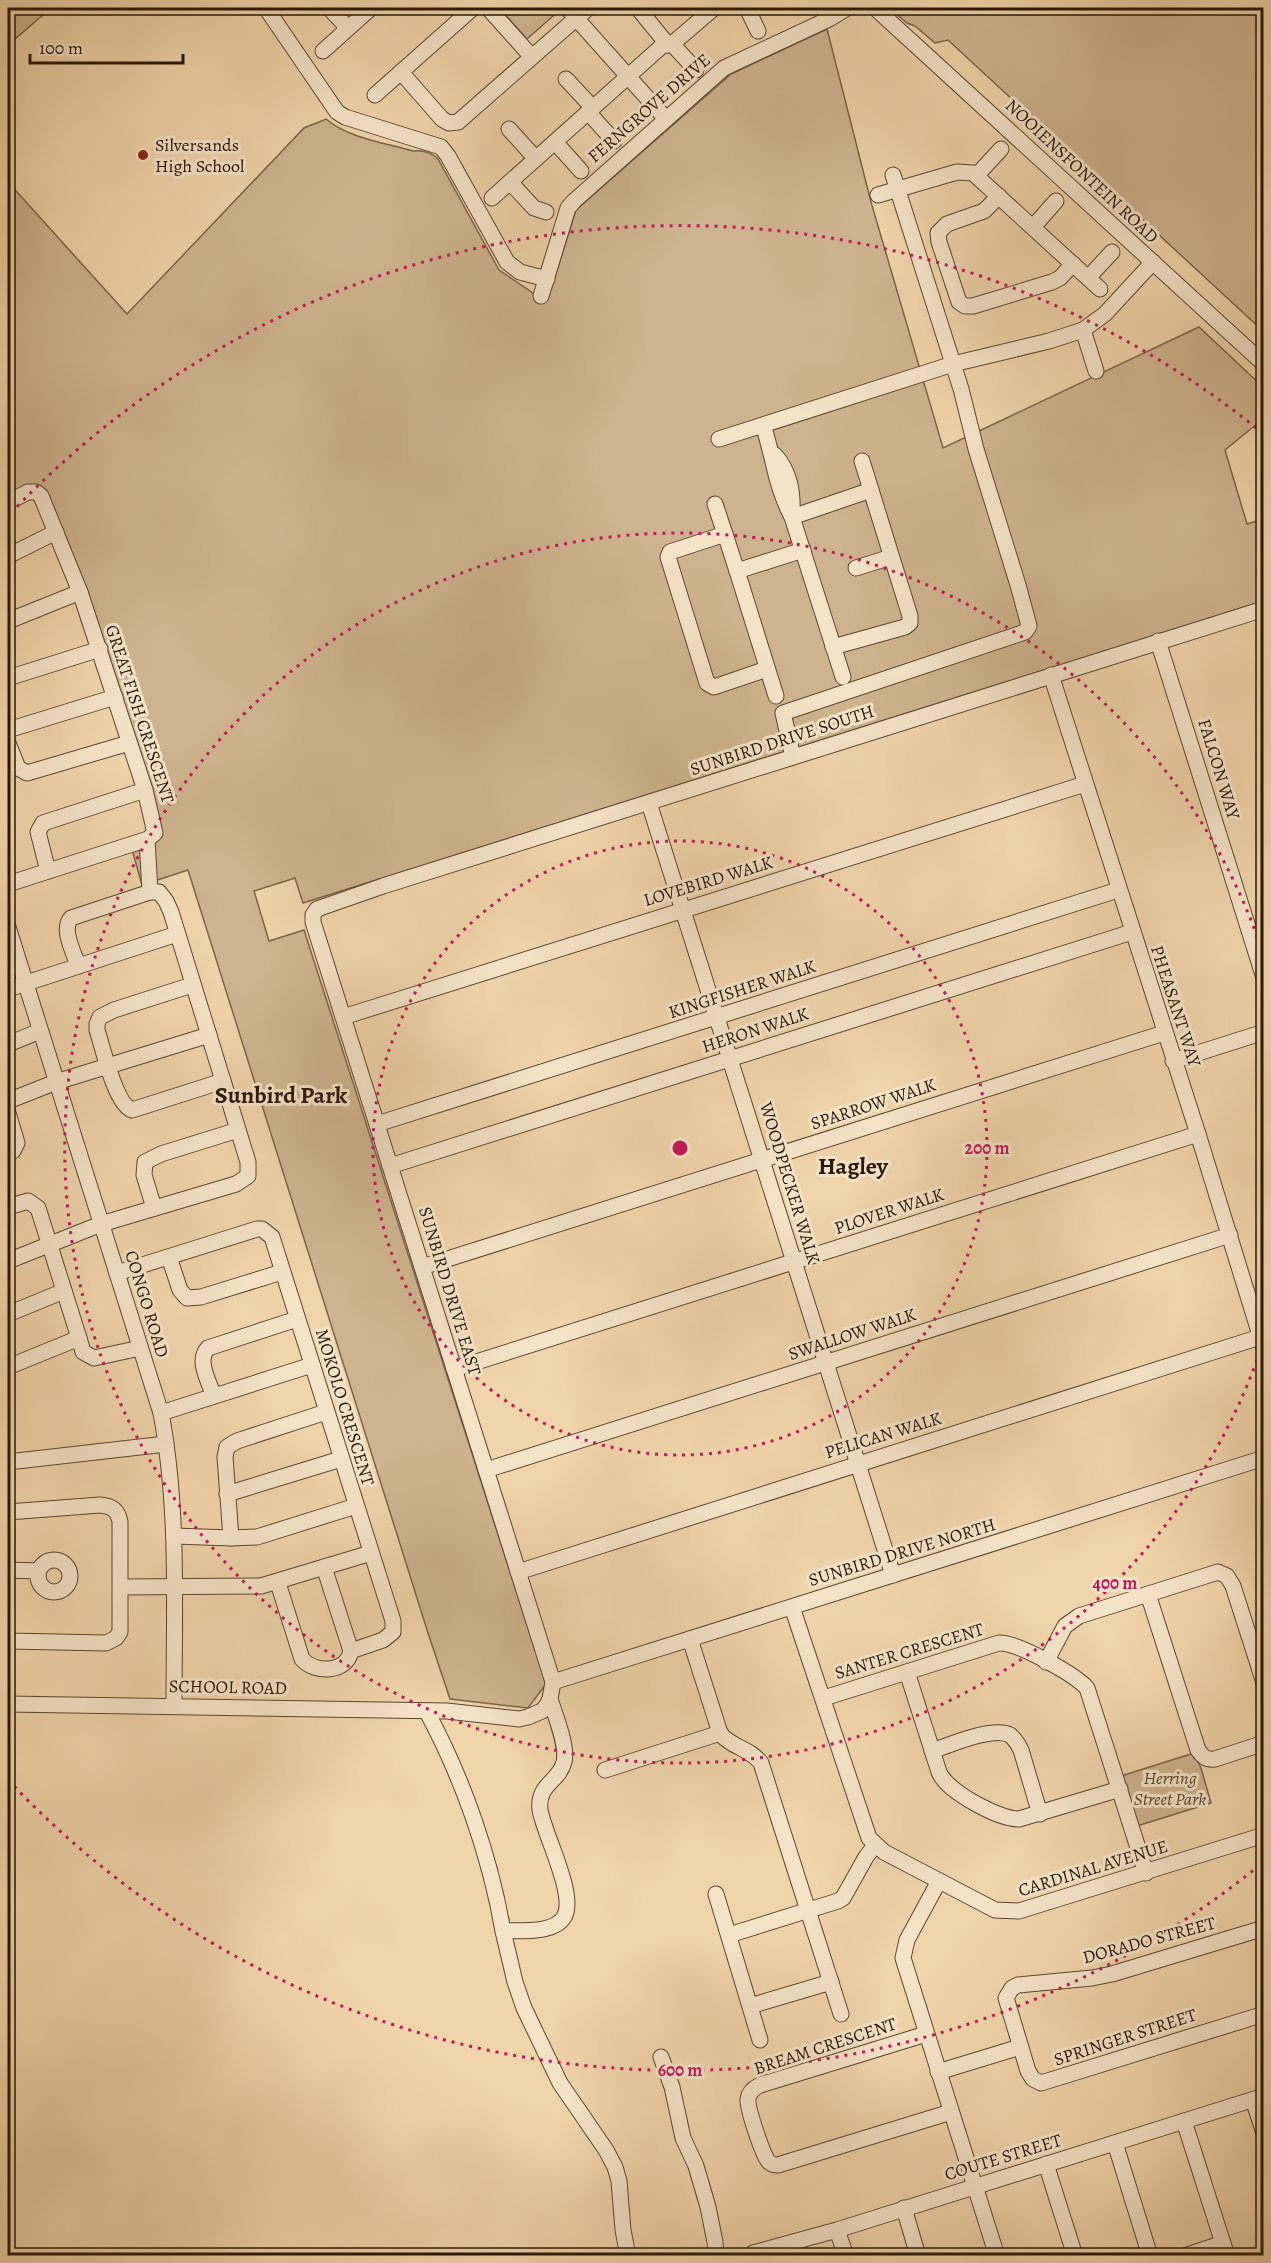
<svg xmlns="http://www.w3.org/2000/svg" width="1271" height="2263" viewBox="0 0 1271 2263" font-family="Alegreya,serif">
  <rect width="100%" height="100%" fill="#f0d4aa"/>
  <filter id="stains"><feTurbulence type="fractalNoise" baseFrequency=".00333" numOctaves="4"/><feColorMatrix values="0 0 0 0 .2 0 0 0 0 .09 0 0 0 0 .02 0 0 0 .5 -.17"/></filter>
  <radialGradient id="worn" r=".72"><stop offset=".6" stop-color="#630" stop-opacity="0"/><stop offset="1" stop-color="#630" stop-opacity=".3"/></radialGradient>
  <g fill="#ceb48e" stroke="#7c654a" stroke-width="1.5">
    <polygon points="8,8 51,8 8,45"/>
    <polygon points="499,8 560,8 561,9 527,39"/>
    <polygon points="899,8 1263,8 1263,331 948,40 935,43 915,26 907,23 894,12"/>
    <path d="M827,29L871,202L943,448L1199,327L1263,387V419L1225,450L1247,524L1263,519V601L303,903L295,878L254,891L269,941L304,930L546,1684L528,1708L450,1699L428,1633L188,870L142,885L131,846L154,837L42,496L8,501V182L127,314L304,128L326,119C348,138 385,143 413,151C423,150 431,152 438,159L499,270L536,295L548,299L576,210L731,74Z"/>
    <polygon points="1194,1753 1201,1768 1211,1803 1137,1826 1121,1776"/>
  </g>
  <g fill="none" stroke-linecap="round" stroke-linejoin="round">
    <g stroke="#5b462f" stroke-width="17">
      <g id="minor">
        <polyline points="266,8 337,112 345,117 441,147 448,156 507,262 520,272 547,279"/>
        <polyline points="329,8 348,28"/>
        <polyline points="488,8 532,57"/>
        <polyline points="567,8 666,119"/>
        <polyline points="747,8 758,31"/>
        <polyline points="875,8 1264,364"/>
        <polyline points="641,12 668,45"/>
        <polyline points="672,44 696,70"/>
        <polyline points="323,51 371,8"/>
        <polyline points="401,72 442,119 449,123 458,122 588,8"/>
        <polyline points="566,79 593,108"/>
        <polyline points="375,95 473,8"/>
        <polyline points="588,112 614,141"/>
        <polyline points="509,129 536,159"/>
        <polyline points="555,142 581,171"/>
        <polyline points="977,175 1001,149"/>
        <polyline points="510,182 534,208 546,212"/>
        <polyline points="878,195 957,172 973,173 1100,289"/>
        <polyline points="999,196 984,211 947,224 938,233 939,242 959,302 965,306 973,306 1052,282 1060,278 1073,264"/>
        <polyline points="492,198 662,46 672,44 714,8"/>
        <polyline points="1033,227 1056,201"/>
        <polyline points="1088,278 1112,252"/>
        <polyline points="541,296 568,208 574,201 724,68 829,19 847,8"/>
        <polyline points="1083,330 1096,371"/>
        <path d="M763,425C774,458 775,485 792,517"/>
        <polyline points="719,439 953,364 1049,341 1083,330 1105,314 1153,262"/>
        <path d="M775,455C790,472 793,492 792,514"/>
        <polyline points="8,502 28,492 36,492 41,496 80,592 145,790 155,833 148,839 8,884"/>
        <polyline points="715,504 725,534"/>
        <polyline points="8,556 56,532"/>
        <polyline points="856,568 891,557"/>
        <polyline points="737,571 776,696"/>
        <polyline points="8,621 80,592"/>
        <polyline points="1158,641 1264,978"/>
        <polyline points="833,647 905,627 910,623 910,616 862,461"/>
        <polyline points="767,669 714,687 707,683 668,557 670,552 725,534 737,571 803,550"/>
        <polyline points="1051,675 1198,1134 1264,1348"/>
        <polyline points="843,677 792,517 871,490"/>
        <polyline points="8,678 100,649"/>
        <polyline points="8,730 115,697"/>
        <polyline points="8,743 18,768 27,773 129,743"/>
        <polyline points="793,757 783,713 1025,632 1029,626 1018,585 976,449 961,389 893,175"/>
        <polyline points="649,803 893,1575"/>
        <polyline points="147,840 150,892"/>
        <polyline points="48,871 38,832 43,823 145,790"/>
        <path d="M8,927L161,1413C179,1509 174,1608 174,1705"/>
        <path d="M192,985L114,1010L100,1017L97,1024V1030C103,1048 115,1104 132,1110L223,1081"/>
        <polyline points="8,989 177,934"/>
        <polyline points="343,1017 1085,784"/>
        <polyline points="8,1044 40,1031"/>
        <polyline points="1173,1061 1264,1032"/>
        <polyline points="8,1101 56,1082 209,1035"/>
        <polyline points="8,1113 17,1143 13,1151 8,1154"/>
        <polyline points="377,1124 1118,890"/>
        <polyline points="390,1166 1132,932"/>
        <polyline points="8,1207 28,1201 38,1208 79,1338 8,1367"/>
        <polyline points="154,1208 144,1175 145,1162 161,1154 238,1130"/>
        <polyline points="169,1257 180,1290 187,1298 201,1297 282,1272"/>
        <path d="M8,1261L101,1224L236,1184L248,1176V1162L171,912L166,901L159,892H150L71,918C61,930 74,952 78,966"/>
        <polyline points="422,1267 1164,1033"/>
        <path d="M117,1273L257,1229H262L272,1237L393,1621V1632L383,1640L351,1651C347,1673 315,1674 302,1659L278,1583"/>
        <polyline points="8,1314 64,1291"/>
        <polyline points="79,1338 83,1352 94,1358 140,1348"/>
        <polyline points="454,1369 1198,1134"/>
        <path d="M214,1396C209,1382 196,1360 208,1348L297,1319"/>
        <polyline points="161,1413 312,1365"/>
        <polyline points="8,1462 166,1444"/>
        <polyline points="486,1470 1230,1235"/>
        <polyline points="227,1494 341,1459"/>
        <path d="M8,1512L100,1505C112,1506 118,1510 120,1522V1632L116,1638L106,1643L8,1641"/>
        <polyline points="174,1536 231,1538 257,1537 356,1506"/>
        <polyline points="231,1538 225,1457 227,1447 237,1441 326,1412"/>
        <circle cx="54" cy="1576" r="16"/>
        <polyline points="324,1567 351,1651"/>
        <polyline points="8,1570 38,1571"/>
        <polyline points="518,1572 1260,1337"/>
        <polyline points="121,1587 261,1586 371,1553"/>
        <path d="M1148,1594L1198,1750C1203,1757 1206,1760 1215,1759L1264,1743"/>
        <polyline points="792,1607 869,1838 884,1852 995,1910 1019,1911 1264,1835"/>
        <path d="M690,1639L720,1733C730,1747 750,1748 761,1763L841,2014"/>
        <polyline points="1046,1662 1065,1626 1079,1616 1218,1572 1227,1576 1233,1586 1264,1683"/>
        <path d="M907,1672L939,1772C947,1792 999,1819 1019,1819L1120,1789"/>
        <polyline points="553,1682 1264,1458"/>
        <path d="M824,1698L999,1643C1017,1642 1074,1674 1087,1688L1146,1873"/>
        <polyline points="8,1704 447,1711 519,1719 528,1717 542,1711 547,1705 550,1699 553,1682 313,922 313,915 317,909 383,886 1264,609"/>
        <path d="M427,1712C463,1779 490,1856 503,1931C520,1930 554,1934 564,1917C577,1896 544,1834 540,1810C537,1784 559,1782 564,1762C568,1746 555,1715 550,1699"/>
        <path d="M932,1751C950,1745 993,1726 1010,1735C1015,1739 1018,1744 1021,1750L1040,1814"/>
        <polyline points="605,1770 720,1733"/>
        <polyline points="939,1881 907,1940 903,1958 997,2256"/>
        <polyline points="716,1894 760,2040"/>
        <polyline points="1264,1928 1112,1974 1092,1978 1018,1985 1012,1988 1006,1998 1028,2071 1033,2079 1041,2083 1264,2014"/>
        <polyline points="503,1931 515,1982 524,2008 560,2083 606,2150 615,2167 619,2181 623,2230 628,2256"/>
        <polyline points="729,1935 838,1901 843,1898 866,1857 875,1845"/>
        <polyline points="750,2006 831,1982"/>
        <path d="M926,2034L760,2085C754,2088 749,2092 748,2099C747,2108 763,2156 769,2162C773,2165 774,2165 778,2165L951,2112"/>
        <polyline points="661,2057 672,2087 683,2138 696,2166 708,2207 715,2242 716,2256"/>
        <polyline points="938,2072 1020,2047"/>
        <polyline points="1253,2100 1264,2133"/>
        <polyline points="1184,2121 1227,2256"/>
        <polyline points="1115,2143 1150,2256"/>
        <polyline points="1046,2164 1075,2256"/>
        <polyline points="904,2208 918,2256"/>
        <polyline points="837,2230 846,2256"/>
        <polyline points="753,2253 837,2230 1264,2096"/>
        <polyline points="1184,2256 1223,2243"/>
      </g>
    </g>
    <use href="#minor" stroke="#f5e3c8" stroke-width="15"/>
  </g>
  <g fill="none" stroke="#c2185b" stroke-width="3" stroke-dasharray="3 6">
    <circle cx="680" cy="1148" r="307"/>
    <path d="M1263 1343A615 615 0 1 1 1263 953"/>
    <path d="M1260 1865A922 922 0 0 1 11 1783M11 513A922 922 0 0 1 1260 431"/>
  </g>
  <circle fill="#8f2418" stroke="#f5e3c8" stroke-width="2" cx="143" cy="155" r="6"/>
  <g text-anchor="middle" stroke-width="6" stroke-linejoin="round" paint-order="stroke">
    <g font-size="18" fill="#291606" stroke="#f5e3c8">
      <text transform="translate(649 108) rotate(-41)" y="6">FERNGROVE DRIVE</text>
      <text transform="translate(1082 171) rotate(43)" y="6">NOOIENSFONTEIN ROAD</text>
      <text transform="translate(140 714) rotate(72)" y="6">GREAT FISH CRESCENT</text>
      <text transform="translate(782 740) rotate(-18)" y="6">SUNBIRD DRIVE SOUTH</text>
      <text transform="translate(1219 769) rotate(73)" y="6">FALCON WAY</text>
      <text transform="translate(708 881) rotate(-17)" y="6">LOVEBIRD WALK</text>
      <text transform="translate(742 989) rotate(-18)" y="6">KINGFISHER WALK</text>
      <text transform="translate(1176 1006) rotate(72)" y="6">PHEASANT WAY</text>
      <text transform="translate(755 1030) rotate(-18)" y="6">HERON WALK</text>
      <text transform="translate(873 1104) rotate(-18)" y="6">SPARROW WALK</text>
      <text transform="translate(790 1183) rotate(73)" y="6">WOODPECKER WALK</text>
      <text transform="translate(889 1211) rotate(-18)" y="6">PLOVER WALK</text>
      <text transform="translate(450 1291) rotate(73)" y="6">SUNBIRD DRIVE EAST</text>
      <text transform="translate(147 1304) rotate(73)" y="6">CONGO ROAD</text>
      <text transform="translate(852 1334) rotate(-18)" y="6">SWALLOW WALK</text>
      <text transform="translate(345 1407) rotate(73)" y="6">MOKOLO CRESCENT</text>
      <text transform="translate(883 1435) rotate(-17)" y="6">PELICAN WALK</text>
      <text transform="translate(902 1552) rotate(-17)" y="6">SUNBIRD DRIVE NORTH</text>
      <text transform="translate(909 1651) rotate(-17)" y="6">SANTER CRESCENT</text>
      <text transform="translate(228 1687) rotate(1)" y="6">SCHOOL ROAD</text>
      <text transform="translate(1093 1868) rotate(-17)" y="6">CARDINAL AVENUE</text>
      <text transform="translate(1149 1940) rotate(-15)" y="6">DORADO STREET</text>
      <text transform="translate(1125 2037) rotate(-18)" y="6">SPRINGER STREET</text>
      <text transform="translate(825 2046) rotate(-18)" y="6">BREAM CRESCENT</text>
      <text transform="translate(1003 2157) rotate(-17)" y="6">COUTE STREET</text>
    </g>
    <g font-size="18" fill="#291606" stroke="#f5e3c8" text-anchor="start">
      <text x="155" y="151">Silversands<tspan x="155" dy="21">High School</tspan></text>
    </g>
    <g font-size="18" font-style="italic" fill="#5b452f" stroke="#f5e3c8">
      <text x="1170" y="1784">Herring<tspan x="1170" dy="21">Street Park</tspan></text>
    </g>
    <g font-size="24" font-weight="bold" fill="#291606" stroke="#f5e3c8">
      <text x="281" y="1103">Sunbird Park</text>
      <text x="853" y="1174">Hagley</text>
    </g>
  </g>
  <circle cx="680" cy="1148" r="9" fill="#c2185b" stroke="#f5e3c8" stroke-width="3"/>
  <g font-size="18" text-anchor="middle" font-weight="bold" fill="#c2185b" stroke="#f5e3c8" stroke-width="6" stroke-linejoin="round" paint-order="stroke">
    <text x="987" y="1154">200 m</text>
    <text x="1115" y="1589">400 m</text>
    <text x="680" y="2076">600 m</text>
  </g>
  <rect width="1271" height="2263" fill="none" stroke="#f0d4aa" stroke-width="30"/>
  <rect x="9" y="9" width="1253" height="2245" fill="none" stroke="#291606" stroke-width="3"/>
  <rect x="15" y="15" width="1241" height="2233" fill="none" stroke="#291606" stroke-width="1.5"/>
  <path d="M30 54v9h153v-9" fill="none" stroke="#291606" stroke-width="3"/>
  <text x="39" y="54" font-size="18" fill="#291606" stroke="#f5e3c8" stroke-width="4.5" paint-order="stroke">100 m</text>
  <rect width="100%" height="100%" filter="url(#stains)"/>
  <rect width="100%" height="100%" fill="url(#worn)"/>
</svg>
